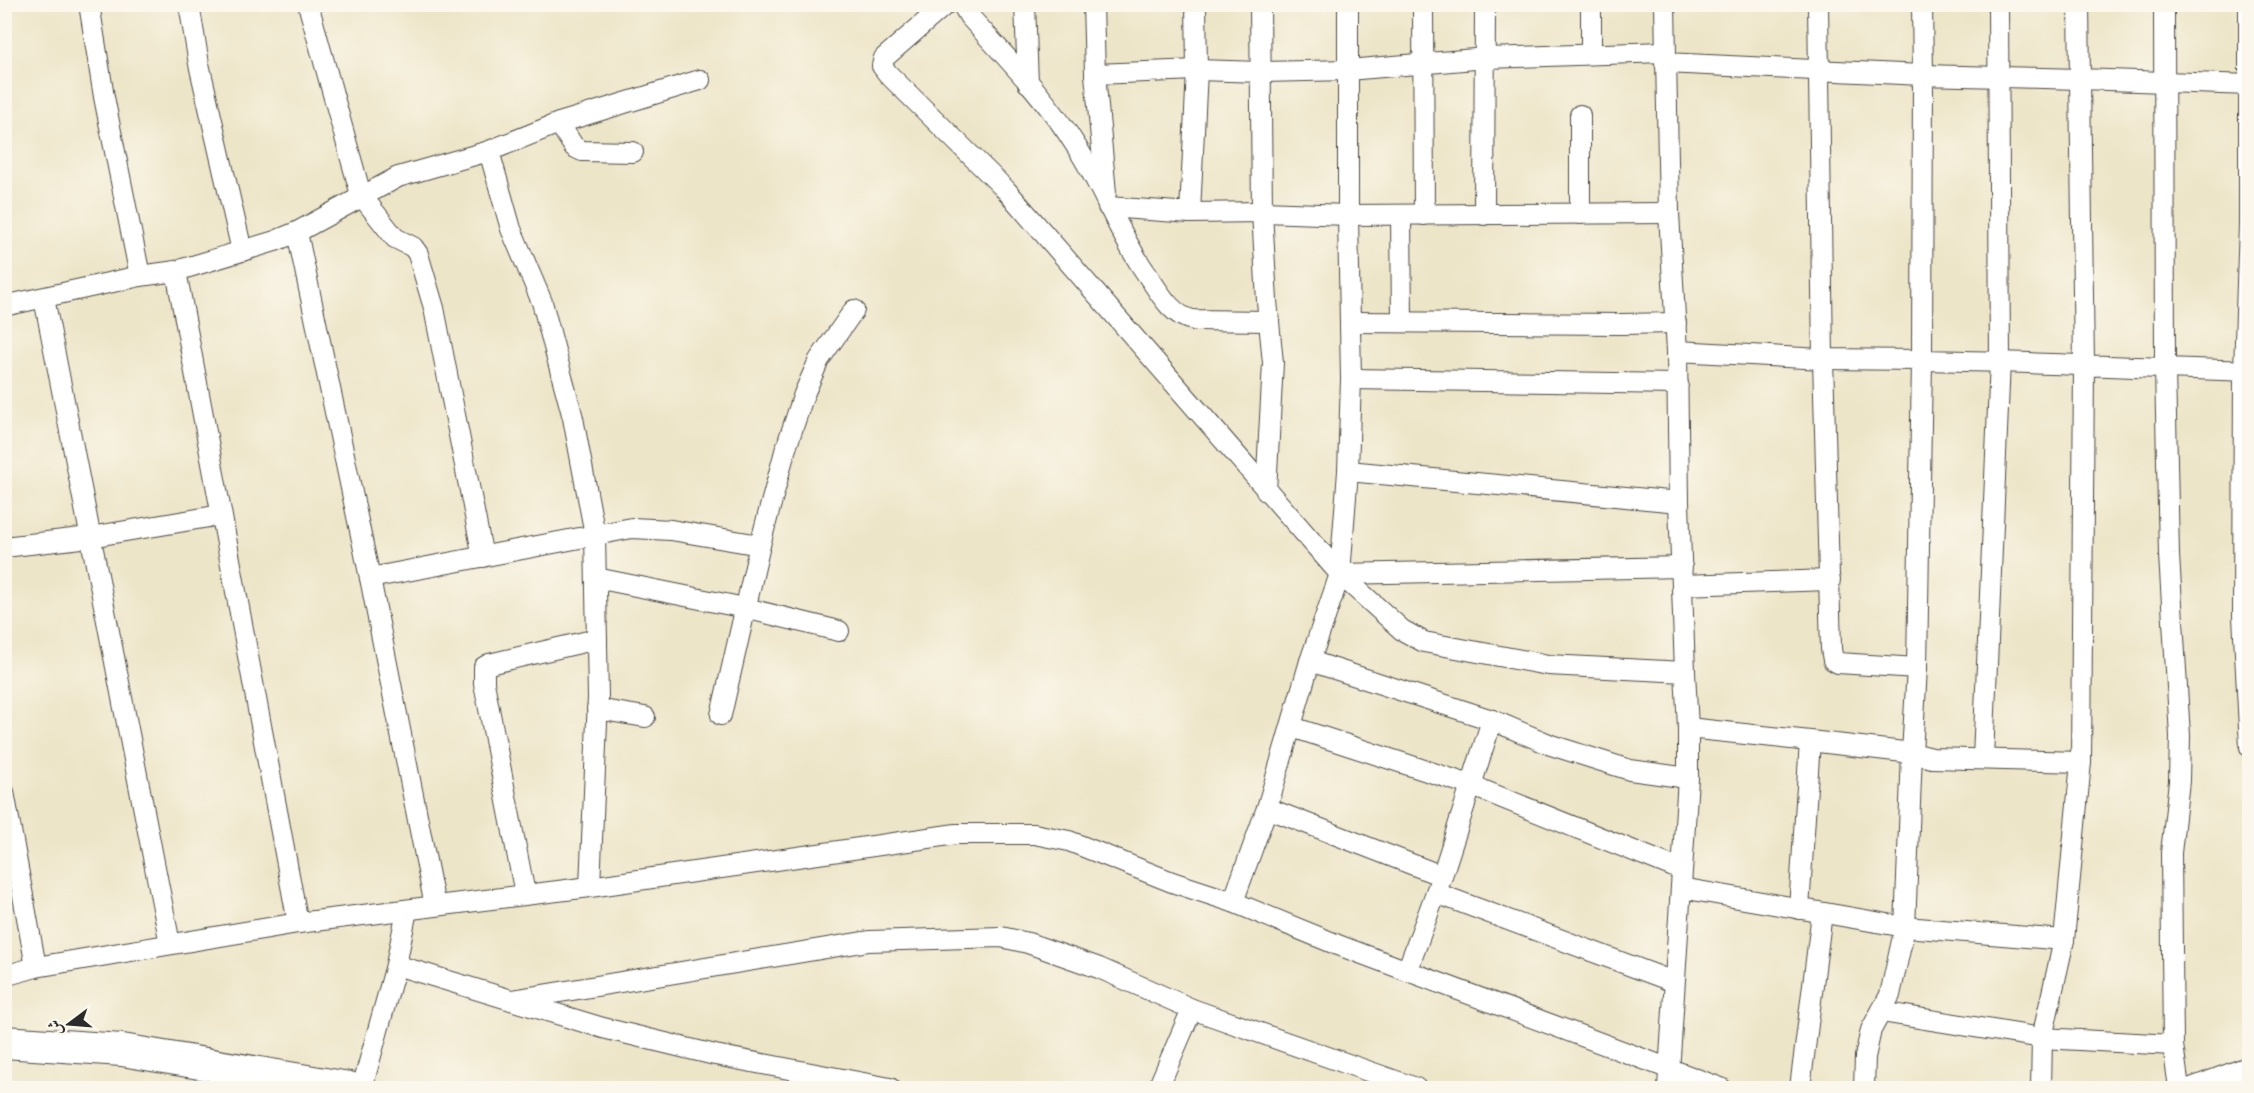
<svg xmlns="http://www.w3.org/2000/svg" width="2254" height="1093" font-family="'IM FELL English',Amiri,serif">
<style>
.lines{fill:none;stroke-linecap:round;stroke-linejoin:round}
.street-casing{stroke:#484743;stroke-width:22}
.primary-casing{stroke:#484743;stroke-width:34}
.street{stroke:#fff;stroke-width:20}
.primary{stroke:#fff;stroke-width:32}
</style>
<rect width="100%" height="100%" fill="#fbf7ec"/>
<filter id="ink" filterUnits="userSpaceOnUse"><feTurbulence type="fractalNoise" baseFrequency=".0167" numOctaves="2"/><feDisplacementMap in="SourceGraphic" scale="12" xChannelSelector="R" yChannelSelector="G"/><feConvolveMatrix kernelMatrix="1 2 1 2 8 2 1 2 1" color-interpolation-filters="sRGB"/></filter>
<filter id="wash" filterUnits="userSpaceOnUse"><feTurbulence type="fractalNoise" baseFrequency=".008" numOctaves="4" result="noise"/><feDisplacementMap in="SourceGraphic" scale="24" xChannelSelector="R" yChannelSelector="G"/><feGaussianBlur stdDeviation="1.35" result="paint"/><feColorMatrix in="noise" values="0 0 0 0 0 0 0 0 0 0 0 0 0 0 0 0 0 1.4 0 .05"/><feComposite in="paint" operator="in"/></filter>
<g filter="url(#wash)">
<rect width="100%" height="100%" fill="#ede5c8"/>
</g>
<g filter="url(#ink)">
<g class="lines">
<defs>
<g id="street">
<polyline points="89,4 104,97 140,276"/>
<polyline points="189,4 199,64 242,251"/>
<polyline points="308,4 361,195 395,238 413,247 418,254 434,308 483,557"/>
<polyline points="946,4 884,58 882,66 888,74 1006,190 1340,574 1402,630 1424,642 1548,665 1685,672 1688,728 1688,778 1668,1088"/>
<path d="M962 4 969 16C1006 57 1047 99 1076 146 1102 185 1117 231 1144 270 1157 288 1170 316 1193 320L1269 321"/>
<polyline points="1025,4 1028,83"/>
<polyline points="1093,4 1095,74 1106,193"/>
<polyline points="1260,4 1262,212 1267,301 1273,363 1266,491"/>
<polyline points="1423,4 1424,215"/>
<polyline points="1591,4 1591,53"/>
<polyline points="1665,4 1669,213 1677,351"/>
<polyline points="1818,4 1823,359 1831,649 1833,660 1838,663 1917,668"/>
<polyline points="2079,4 2080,79 2250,85"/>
<polyline points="2164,4 2165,368 2250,371"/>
<polyline points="2249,4 2249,224 2244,371 2243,616 2250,747"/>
<polyline points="1665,63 1923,75 1922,4"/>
<polyline points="1095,74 1197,70 1262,72 1348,70 1486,58 1664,52"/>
<polyline points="559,123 574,147 582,151 633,152"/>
<polyline points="489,151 559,123 700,80"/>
<polyline points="1108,207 1190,213 1262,212 1348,215 1669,213"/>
<polyline points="1190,213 1197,70 1196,4"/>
<polyline points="1580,214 1580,115"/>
<polyline points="1401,215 1402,322"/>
<polyline points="1484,215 1485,4"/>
<polyline points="297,232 370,578 435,906"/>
<polyline points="176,271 298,923"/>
<polyline points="44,298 170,944"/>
<polyline points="4,306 140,276 176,271 275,241 297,232 398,177 489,151 511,229 542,302 573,418 595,535 598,698 590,887"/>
<polyline points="1351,322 1621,324 1676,323"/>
<polyline points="1351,379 1678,384"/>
<polyline points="1348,471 1679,502 1685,672"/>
<polyline points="1679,502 1677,351 1823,359 1922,360 1917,668 1912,753 1810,741 1799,909"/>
<polyline points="4,547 90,537 221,515"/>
<polyline points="1340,574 1682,567"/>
<polyline points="370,578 632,528 671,530 760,545"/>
<polyline points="596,578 745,608 839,631"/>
<polyline points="1682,585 1830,580"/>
<polyline points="1310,661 1492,720 1551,745 1630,770 1688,778"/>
<polyline points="597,709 645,717"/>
<polyline points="721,715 760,545 785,451 804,394 819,360 854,310"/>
<polyline points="1292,727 1470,785 1681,870"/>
<polyline points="1688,728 1810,741"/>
<polyline points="1983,758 2000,361 1998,4"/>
<polyline points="4,792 36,967"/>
<polyline points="1267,808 1442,876"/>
<path d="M1681 888 1905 927 2064 940 2081 762 2084 366 2080 79 1923 75 1922 360C2003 361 2084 366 2165 368L2169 555 2180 736 2179 781 2171 853 2173 1045 2042 1038 1881 1012"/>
<polyline points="1436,893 1674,982"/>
<polyline points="525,894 484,683 484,667 489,664 597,639"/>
<polyline points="1233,902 1267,808 1310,661 1340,574 1348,471 1351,379 1348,215 1348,4"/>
<polyline points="407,910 396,965 603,1028 715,1055 890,1088"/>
<polyline points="1407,971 1442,876 1492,720"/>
<polyline points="4,976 36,967 298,923 590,887 956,834 1034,834 1069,841 1172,882 1233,902 1338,945 1721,1088"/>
<polyline points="512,1000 869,941 1001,937 1028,943 1099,968 1192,1009 1416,1088"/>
<polyline points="2173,1045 2179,1088"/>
<polyline points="362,1088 396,965"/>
<polyline points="1158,1088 1192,1009"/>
<polyline points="1800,1088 1822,913"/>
<polyline points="1864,1088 1865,1057 1871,1030 1890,995 1905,927 1912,753 1932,758 2081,762"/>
<polyline points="2041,1088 2042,1038 2064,940"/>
<polyline points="2191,1088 2250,1066"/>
</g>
<polyline id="primary" points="4,1042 122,1050 349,1088"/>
</defs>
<use href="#street" class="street-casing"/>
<use href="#primary" class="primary-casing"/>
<use href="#street" class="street"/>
<use href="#primary" class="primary"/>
</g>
</g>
<rect width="2254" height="1093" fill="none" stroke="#fbf7ec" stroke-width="24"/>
<g transform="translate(69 1024) rotate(254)" stroke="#fbf7ec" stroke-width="4.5" paint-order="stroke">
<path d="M0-4.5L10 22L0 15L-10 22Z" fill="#2b2b2b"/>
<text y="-9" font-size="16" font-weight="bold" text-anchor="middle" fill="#2b2b2b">ش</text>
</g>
</svg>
